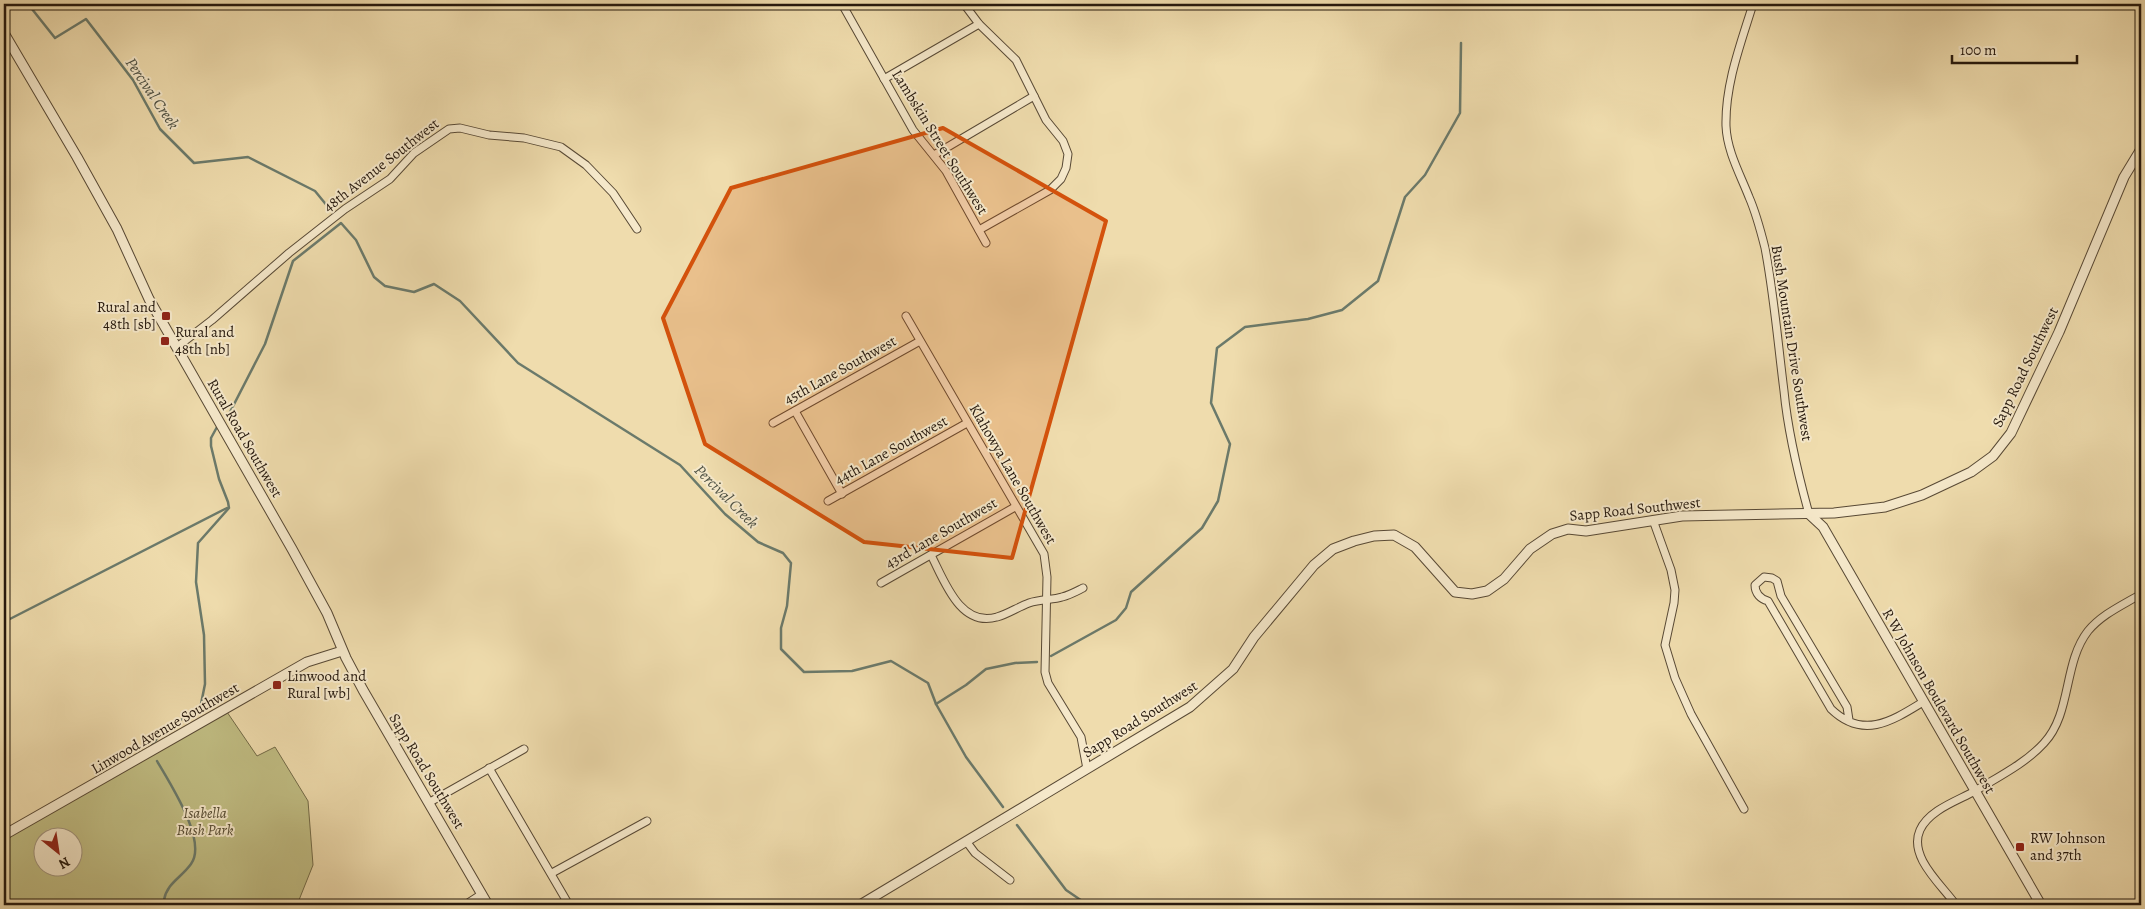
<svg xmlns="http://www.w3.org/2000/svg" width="2145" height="909" font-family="Alegreya,serif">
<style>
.green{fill:#c1be84;stroke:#736b48;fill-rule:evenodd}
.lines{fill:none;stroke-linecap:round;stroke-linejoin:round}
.stream{stroke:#6b7a6b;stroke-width:2.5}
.minor-casing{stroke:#584935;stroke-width:9}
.tertiary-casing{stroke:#584935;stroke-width:11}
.minor{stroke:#f5e8ca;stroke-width:7}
.tertiary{stroke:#f5e8ca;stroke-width:9}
.marked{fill:#d4520c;fill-opacity:0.2;stroke:#d4520c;stroke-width:4;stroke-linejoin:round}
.poi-dot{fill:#8f2418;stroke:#f5e8ca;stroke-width:2}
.labels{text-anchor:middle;stroke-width:4;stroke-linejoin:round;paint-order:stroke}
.street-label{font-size:15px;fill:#25180d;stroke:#f5e8ca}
.poi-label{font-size:15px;fill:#25180d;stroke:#f5e8ca;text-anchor:start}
.park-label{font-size:15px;font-style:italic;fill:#544a31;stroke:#f5e8ca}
.water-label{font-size:16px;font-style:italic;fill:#4e5144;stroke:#f5e8ca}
</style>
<rect width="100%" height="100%" fill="#efdcad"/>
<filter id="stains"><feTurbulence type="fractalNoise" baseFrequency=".004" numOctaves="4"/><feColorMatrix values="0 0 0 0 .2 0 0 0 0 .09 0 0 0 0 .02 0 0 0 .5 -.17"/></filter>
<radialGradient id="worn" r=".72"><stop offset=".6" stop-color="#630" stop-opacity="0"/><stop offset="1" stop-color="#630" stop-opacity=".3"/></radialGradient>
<path class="green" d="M227 712 257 756 275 747 308 801 313 865 297 905H4V840ZM42 836H72V866H42Z"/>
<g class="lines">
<g class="stream">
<polyline points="28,4 55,38 86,19 133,80 160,129 194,163 248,157 315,191 333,213"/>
<polyline points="229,414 265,344 293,261 341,223 356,240 374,277 385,286 414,292 434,284 460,301 518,363 680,465 725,514 758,542 783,553 791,563 787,606 781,628 781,649 804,672 852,671 891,661 928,683 936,704 966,757 1003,807"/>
<polyline points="4,622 227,508"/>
<polyline points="1051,656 1116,620 1126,608 1131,592 1202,528 1218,501 1230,444 1211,403 1217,348 1245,327 1308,319 1342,310 1378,281 1405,197 1425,175 1460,113 1461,43"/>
<polyline points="936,704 966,685 986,669 1015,663 1037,662"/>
<polyline points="151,747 163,730 200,709 205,684 204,635 196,582 198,543 229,508 228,502 219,479 211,446 211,438 217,427"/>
<path d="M157 761C169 782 208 841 191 864 181 878 167 883 164 900L169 905"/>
<polyline points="1017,825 1066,890 1088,905"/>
</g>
<defs>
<g id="minor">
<polyline points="842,4 913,130 946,171 986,243"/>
<polyline points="964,4 979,24 1016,60 1046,120 1063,141 1068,154 1066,168 1061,179 1050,190 979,230"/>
<path d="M1753 4C1741 43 1725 84 1726 126 1727 151 1740 174 1749 197 1756 213 1761 232 1765 248 1774 295 1778 344 1784 391 1788 433 1798 474 1809 514"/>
<polyline points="884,79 979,24"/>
<polyline points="934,155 1034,96"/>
<polyline points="906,316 1044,554 1047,577 1045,672 1048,683 1081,737 1087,769"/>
<polyline points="177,347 212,320 289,253 345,209 390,179 414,153 449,129 460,128 489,135 524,138 561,147 586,165 613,193 637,229"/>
<polyline points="795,411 842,494"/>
<polyline points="773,423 920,341"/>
<polyline points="828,501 967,423"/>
<polyline points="1653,520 1671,570 1675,590 1674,603 1665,645 1675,678 1691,714 1744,809"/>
<path d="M931 555C944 580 960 628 997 617 1008 614 1018 607 1029 603 1040 599 1053 600 1062 597 1070 595 1077 591 1083 588"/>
<polyline points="881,583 1015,507"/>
<path d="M1849 720 1847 707 1781 596 1777 581 1772 578 1764 577 1755 585C1755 594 1761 599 1768 601L1831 709C1863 740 1892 721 1923 702"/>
<polyline points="489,768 569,905"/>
<polyline points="430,802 524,749"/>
<polyline points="966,841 975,853 1010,880"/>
<polyline points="552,873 647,821"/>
<polyline points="465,905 482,894"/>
<path d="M1956 905C1942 885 1908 857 1920 830 1929 810 1957 801 1975 791 1998 777 2026 763 2044 743 2072 713 2063 663 2088 631 2102 614 2123 605 2141 594"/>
</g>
<g id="tertiary">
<polyline points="4,33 77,157 117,229 149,299 292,549 327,613 346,658 363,690 488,905"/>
<polyline points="1809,514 1823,527 2041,905"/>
<polyline points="4,835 307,662 342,651"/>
<polyline points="860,905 1190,707 1233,669 1254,637 1314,565 1333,549 1354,541 1374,536 1394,535 1415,547 1455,592 1472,594 1487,591 1504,579 1530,549 1552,534 1568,529 1586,531 1682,516 1834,513 1885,507 1922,495 1971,472 1993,456 2011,433 2059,332 2124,177 2141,149"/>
</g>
</defs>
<use href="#minor" class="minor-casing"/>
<use href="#tertiary" class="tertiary-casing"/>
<use href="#minor" class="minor"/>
<use href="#tertiary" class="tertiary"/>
</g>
<path class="marked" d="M943 128 1106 221 1012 558 864 542 705 444 663 318 731 188Z"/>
<g class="poi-dot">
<rect x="161" y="311" width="10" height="10" rx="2.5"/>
<rect x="160" y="336" width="10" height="10" rx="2.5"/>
<rect x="272" y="680" width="10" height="10" rx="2.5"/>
<rect x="2015" y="842" width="10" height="10" rx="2.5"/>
</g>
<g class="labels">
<g class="street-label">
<text transform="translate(940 142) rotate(58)" y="5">Lambskin Street Southwest</text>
<text transform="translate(381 165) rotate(-38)" y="5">48th Avenue Southwest</text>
<text transform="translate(1792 343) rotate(81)" y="5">Bush Mountain Drive Southwest</text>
<text transform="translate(2025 367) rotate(-64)" y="5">Sapp Road Southwest</text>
<text transform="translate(840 370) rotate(-29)" y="5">45th Lane Southwest</text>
<text transform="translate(245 438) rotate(60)" y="5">Rural Road Southwest</text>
<text transform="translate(891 450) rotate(-29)" y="5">44th Lane Southwest</text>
<text transform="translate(1013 474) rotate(60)" y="5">Klahowya Lane Southwest</text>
<text transform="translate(1635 509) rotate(-6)" y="5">Sapp Road Southwest</text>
<text transform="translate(941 533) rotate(-30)" y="5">43rd Lane Southwest</text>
<text transform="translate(1939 701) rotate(60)" y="5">R W Johnson Boulevard Southwest</text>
<text transform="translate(1140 719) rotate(-32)" y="5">Sapp Road Southwest</text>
<text transform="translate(165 728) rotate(-30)" y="5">Linwood Avenue Southwest</text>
<text transform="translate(427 771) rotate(59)" y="5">Sapp Road Southwest</text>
</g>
<g class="poi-label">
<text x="156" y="312" text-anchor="end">Rural and<tspan x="156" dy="17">48th [sb]</tspan></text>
<text x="175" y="337">Rural and<tspan x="175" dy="17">48th [nb]</tspan></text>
<text x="287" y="681">Linwood and<tspan x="287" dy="17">Rural [wb]</tspan></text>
<text x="2030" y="843">RW Johnson<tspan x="2030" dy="17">and 37th</tspan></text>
</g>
<g class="park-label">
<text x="205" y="818">Isabella<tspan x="205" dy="17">Bush Park</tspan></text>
</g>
<g class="water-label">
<text transform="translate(153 93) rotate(56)" y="6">Percival Creek</text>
<text transform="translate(727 496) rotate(45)" y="6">Percival Creek</text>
</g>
</g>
<rect width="2145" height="909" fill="none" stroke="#efdcad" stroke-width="20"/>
<rect x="5" y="5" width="2135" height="899" fill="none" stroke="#25180d" stroke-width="2.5"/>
<rect x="10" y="10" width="2125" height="889" fill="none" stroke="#25180d"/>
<g transform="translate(58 852) rotate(150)"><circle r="24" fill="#f5e8ca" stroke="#a2957e"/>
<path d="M0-4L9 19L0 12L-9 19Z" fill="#8f2418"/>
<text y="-8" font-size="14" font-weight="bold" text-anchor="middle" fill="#25180d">N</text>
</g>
<path d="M1952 55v8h125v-8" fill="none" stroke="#25180d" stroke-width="2.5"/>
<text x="1960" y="55" font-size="15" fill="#25180d" stroke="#f5e8ca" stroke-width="4" paint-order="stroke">100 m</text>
<rect width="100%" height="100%" filter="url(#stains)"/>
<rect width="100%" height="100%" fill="url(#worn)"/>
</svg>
